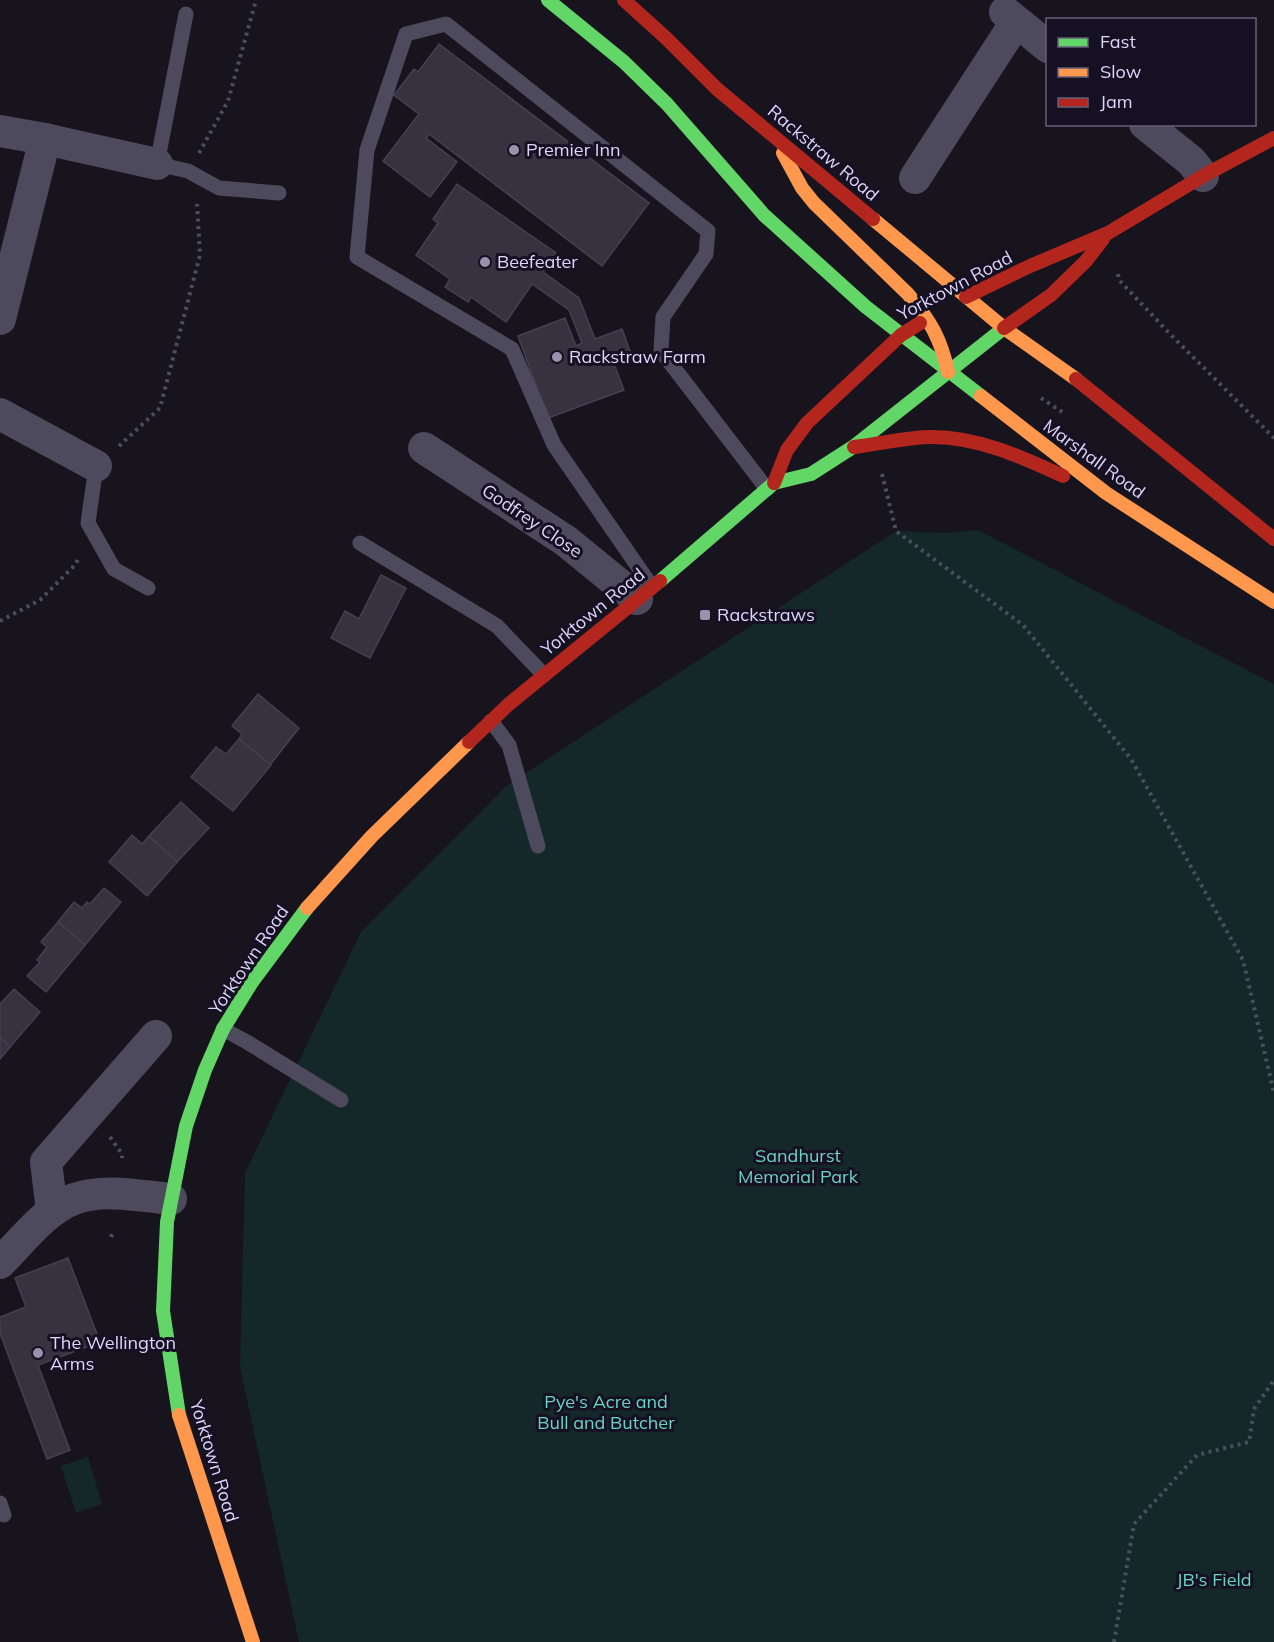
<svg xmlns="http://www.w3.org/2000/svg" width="1274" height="1642" font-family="Mulish,sans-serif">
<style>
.green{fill:#142729}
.building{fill:#363240;stroke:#454051;stroke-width:1.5}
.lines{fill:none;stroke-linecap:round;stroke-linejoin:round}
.path{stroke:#48505e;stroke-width:4;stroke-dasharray:3 4.5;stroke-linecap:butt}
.lane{stroke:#4d4a5d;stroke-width:15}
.street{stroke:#4d4a5d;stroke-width:32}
.fast{stroke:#63d668;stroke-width:14}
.slow{stroke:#ff974d;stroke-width:14}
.jam{stroke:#b3261e;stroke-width:14}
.poi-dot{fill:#9892ae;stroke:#151022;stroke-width:2}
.labels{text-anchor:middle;stroke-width:6;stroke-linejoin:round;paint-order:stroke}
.poi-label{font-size:18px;fill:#ded6fb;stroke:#151022;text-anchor:start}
.street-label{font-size:18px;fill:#ded6fb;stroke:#151022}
.park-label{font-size:18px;fill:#69d3c4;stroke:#151022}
</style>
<rect width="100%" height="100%" fill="#17141e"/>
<g class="green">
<polygon points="978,530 1274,684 1274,1642 299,1642 240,1367 245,1173 361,932 506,786 896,531 947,533"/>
<polygon points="88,1457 102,1504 76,1513 61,1466"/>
</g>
<g class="building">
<polygon points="439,44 649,203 602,266 429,134 426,138 457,162 430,197 383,161 419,114 394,95 414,69 418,72"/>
<polygon points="457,184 556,253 543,272 579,298 595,339 622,329 631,354 613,361 624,390 548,418 518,336 565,318 576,346 582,343 569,310 532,284 506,322 471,297 468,302 445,287 450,279 416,255 438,223 433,219"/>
<polygon points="381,575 406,588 370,658 331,638 345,611 359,619"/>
<polygon points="258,694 299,728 270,765 239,739 242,734 232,726"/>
<polygon points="239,739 271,765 233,811 191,777 216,747 226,754"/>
<polygon points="181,802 209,828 177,862 149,836"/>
<polygon points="132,835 142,844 149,836 177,862 147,896 109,862"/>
<polygon points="104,888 121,902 85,945 58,922 74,902 82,908 87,902 90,904"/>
<polygon points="58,922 85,945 46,992 27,976 40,962 37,960 47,947 41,942"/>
<polygon points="14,989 40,1012 10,1047 0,1038 0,1004"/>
<polygon points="0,1038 10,1047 0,1059"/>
<polygon points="68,1258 100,1342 38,1365 70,1450 47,1459 0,1333 0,1317 26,1307 15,1278"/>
</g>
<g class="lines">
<g class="path">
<polyline points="199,153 228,101 256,0"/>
<polyline points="1118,274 1119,280 1172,336 1274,438"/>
<polyline points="1041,398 1062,412"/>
<polyline points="119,446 160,408 200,255 197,204"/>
<polyline points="882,474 896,531 1023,625 1131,759 1243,960 1274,1093"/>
<polyline points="0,621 40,600 76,564 79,556"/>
<polyline points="110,1137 122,1154 122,1158"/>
<polyline points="111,1237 112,1234"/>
<polyline points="1114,1642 1134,1524 1197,1455 1249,1442 1254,1409 1274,1380"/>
</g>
<g class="lane">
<polyline points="186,14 157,164 188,171 219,188 279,193"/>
<polyline points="96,466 88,523 114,569 148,588"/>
<polyline points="360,543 497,626 544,675"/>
<polyline points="652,587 554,445 512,349 357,257 367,150 406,34 446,24 708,231 706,254 663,317 661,351 767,489"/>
<polyline points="491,721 509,745 538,846"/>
<polyline points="223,1029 247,1042 341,1100"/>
<polyline points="0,1503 4,1515"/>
</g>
<g class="street">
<polyline points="1005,12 1048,47"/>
<polyline points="1145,124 1191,161 1203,176"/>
<polyline points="0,131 45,139 157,164"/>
<polyline points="915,178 1016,22"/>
<polyline points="0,319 45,139"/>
<polyline points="0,414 96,466"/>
<polyline points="424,448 566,541 637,599"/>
<polyline points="52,1211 46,1162 156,1036"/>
<path d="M0 1263C20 1243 47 1208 74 1199 104 1188 141 1196 171 1199"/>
</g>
<g class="fast">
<polyline points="548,0 624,62 667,104 764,215 866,307 981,396"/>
<polyline points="660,581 774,483 811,474 853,447 1004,328"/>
<polyline points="179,1415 163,1311 167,1222 186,1126 205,1070 223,1029 252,982 307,908"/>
</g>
<g class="slow">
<path d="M783 153 802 188 814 203 908 294C930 320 941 339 948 372"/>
<polyline points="873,219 1004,328 1076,379"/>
<polyline points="981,396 1106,493 1274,602"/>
<polyline points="307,908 372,836 469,742"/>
<polyline points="179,1415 253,1642"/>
</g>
<g class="jam">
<polyline points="624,0 666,38 717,89 873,219"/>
<polyline points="966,297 1030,266 1108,233 1203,176 1274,138"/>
<polyline points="1004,328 1051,295 1086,261 1103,239"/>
<polyline points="1076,379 1274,539"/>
<path d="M854 447C880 444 906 437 932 437 978 437 1022 457 1063 476"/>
<polyline points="774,483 787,450 807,423 901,335 920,323"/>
<polyline points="469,742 509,704 660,581"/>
</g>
</g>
<g class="poi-dot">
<circle cx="514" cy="150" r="6"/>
<circle cx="485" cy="262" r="6"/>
<circle cx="557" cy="357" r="6"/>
<rect x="699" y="609" width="12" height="12" rx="3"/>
<circle cx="38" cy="1353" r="6"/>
</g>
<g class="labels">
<g class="poi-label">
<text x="526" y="156">Premier Inn</text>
<text x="497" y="268">Beefeater</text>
<text x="569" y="363">Rackstraw Farm</text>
<text x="717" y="621">Rackstraws</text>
<text x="50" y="1349">The Wellington<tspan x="50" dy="21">Arms</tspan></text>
</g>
<g class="street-label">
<text transform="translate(823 153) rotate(40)" y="6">Rackstraw Road</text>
<text transform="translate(955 286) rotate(-28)" y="6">Yorktown Road</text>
<text transform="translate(1094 459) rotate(36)" y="6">Marshall Road</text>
<text transform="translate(532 521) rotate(34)" y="6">Godfrey Close</text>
<text transform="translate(593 612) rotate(-39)" y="6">Yorktown Road</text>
<text transform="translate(249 960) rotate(-56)" y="6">Yorktown Road</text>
<text transform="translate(214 1461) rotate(73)" y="6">Yorktown Road</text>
</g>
<g class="park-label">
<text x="798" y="1162">Sandhurst<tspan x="798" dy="21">Memorial Park</tspan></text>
<text x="606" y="1408">Pye's Acre and<tspan x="606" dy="21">Bull and Butcher</tspan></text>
<text x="1214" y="1586">JB's Field</text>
</g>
</g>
<rect x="1046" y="18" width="210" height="108" fill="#151022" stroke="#655f79" stroke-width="1.5"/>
<rect x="1058" y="38" width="30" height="9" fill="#63d668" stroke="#655f79" stroke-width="1.5"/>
<text x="1100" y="48" font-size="18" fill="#ded6fb">Fast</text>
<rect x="1058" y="68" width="30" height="9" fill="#ff974d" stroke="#655f79" stroke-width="1.5"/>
<text x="1100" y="78" font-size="18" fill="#ded6fb">Slow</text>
<rect x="1058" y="98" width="30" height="9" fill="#b3261e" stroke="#655f79" stroke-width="1.5"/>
<text x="1100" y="108" font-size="18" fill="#ded6fb">Jam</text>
</svg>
